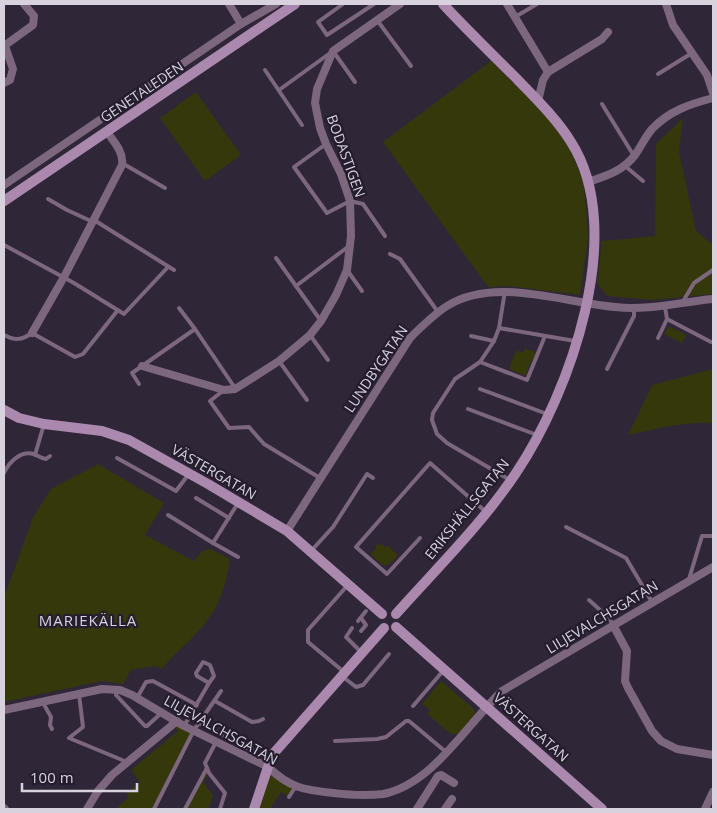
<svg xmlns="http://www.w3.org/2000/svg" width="717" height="813" font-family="'Open Sans',sans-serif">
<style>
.green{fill:#34380b}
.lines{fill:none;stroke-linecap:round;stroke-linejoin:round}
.lane{stroke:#7c677e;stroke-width:4}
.street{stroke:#7c677e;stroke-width:8}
.secondary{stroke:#ab88ad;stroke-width:10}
.labels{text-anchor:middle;stroke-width:4.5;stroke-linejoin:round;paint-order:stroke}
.street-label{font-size:14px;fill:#d7d2de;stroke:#251d2e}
.neighbourhood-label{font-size:15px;letter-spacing:1px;fill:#d7d2de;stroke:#251d2e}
</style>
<rect width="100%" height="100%" fill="#2f2638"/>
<g class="green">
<polygon points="491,61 545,114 568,144 584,183 588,238 580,295 508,286 488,287 383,142"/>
<polygon points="196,92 241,155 205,181 160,118"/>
<polygon points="683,118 679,152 696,231 713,245 713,294 652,300 607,296 597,283 602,241 655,236 656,144"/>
<polygon points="669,326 686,335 682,343 664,334"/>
<polygon points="525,348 537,353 534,360 532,359 525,376 509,369 516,350 523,353"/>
<path d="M713 369V423C685 421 656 429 628 435L652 385Z"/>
<path d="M98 464 164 503 145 535 194 561 202 551 211 549 230 559C224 597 216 614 189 641 180 650 169 659 162 669L155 666 131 670 123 684 102 681 4 702V598L33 517 51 489Z"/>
<polygon points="383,544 384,547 388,546 398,555 391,563 384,566 370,554 376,549 376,545"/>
<polygon points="441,681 474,709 475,717 460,734 451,734 427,714 430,710 422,704"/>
<polygon points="173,725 194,730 154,809 116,809 129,797 126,793 140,782 131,770 178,731"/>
<polygon points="268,767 296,786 289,797 281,792 270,809 254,809"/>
<polygon points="207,768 209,773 203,782 213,796 208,809 187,809"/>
</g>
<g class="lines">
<g class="lane">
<polyline points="343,4 318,22 327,35 374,4"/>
<polyline points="515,17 537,4"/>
<polyline points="377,20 411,66"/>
<polyline points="265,70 302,125"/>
<polyline points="658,74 692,53"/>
<polyline points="279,90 333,51 355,82"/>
<polyline points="602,104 634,156"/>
<polyline points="326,144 294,167 327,213 350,201 363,204 385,236"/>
<polyline points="122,163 165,188"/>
<polyline points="625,166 643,181"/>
<polyline points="48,199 67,210 93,222"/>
<polyline points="94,220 174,270"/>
<polyline points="4,245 74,283 124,314 168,267"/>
<polyline points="390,254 400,259 438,312"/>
<polyline points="276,258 321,321"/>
<polyline points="347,270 362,291"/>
<polyline points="296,286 349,246"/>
<polyline points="504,297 499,328 494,341 480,362 455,379 433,413 432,420 437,434 447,443 510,480"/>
<polyline points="682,303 694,283 713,270"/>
<polyline points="665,307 667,319 711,342"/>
<polyline points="179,308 195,329"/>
<polyline points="499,328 575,341"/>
<path d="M4 335C15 341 22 340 32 333L75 357 83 354 118 310"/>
<polyline points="310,335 328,360"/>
<polyline points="471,336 494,341"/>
<polyline points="658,338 667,319"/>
<polyline points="279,361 307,400"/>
<polyline points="480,362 527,380 545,336"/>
<polyline points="607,369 634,316 634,308"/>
<polyline points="139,384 132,373 195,329 235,388"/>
<polyline points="480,389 547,414"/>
<polyline points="224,390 210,401 229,428 249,427 264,444 320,478"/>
<polyline points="468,409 537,435"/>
<polyline points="35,455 44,424"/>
<polyline points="117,458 176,491 188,475"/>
<path d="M4 473C9 462 21 450 34 454 38 456 41 458 46 459L50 456"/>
<polyline points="196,498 229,518"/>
<polyline points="238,503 213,543 238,557"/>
<polyline points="168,515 213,543"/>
<polyline points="566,527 626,558 652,602"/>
<polyline points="420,538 387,574 356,547 430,463 486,512"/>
<polyline points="311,551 333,527 367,474 373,478"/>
<polyline points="689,579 702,536 713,536"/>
<polyline points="589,600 609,618 613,625"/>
<polyline points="358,621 366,611"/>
<polyline points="352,628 346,637 361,652"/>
<polyline points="361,631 366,625 361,618"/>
<polyline points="344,672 308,642 308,630 347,586"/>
<polyline points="343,677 356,687 363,685 389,654"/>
<polyline points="117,691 116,695 145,726 147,726 158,716 160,712"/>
<polyline points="79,694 83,727 69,738 127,762"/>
<polyline points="137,698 146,682 153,681 197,705"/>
<polyline points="42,701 51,717 50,725 52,729"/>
<polyline points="215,701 252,722 259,721 263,719"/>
<polyline points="413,706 443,671"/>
<polyline points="199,723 254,751"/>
<polyline points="184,726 209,683 197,676 196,673 203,662 210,665 214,676 209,683"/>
<polyline points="335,741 377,739 386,737 406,721 409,721 446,752"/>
<polyline points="216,742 205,763 209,773 225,793 220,809"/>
<polyline points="289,797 296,786"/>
<polyline points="154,809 194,730 221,691"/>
<polyline points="185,809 207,768"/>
</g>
<g class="street">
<polyline points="229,4 241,24"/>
<polyline points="507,4 548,72"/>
<polyline points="666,4 673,25 707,75 713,93"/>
<polyline points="4,46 33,25 34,16 24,4"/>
<polyline points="4,83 10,80 13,69 5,46"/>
<polyline points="538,101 543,80 548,72 602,39 608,32"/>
<path d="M588 182C606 176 623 171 635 155 641 147 645 137 652 129 669 111 690 104 713 98"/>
<polyline points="4,185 241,24 276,4"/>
<path d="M32 333 64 277 122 165C124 152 114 142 107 132"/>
<polyline points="142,366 224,390 235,389 279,361 310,335 321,321 336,295 347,270 351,236 350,201 341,174 326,144 320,128 315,103 317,89 333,51 400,4"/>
<path d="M287 531 410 338C422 326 433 315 447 306 495 276 564 303 615 307 648 311 680 302 713 299"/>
<polyline points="613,625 627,651 625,681 628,688 652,731 661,741 677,749 713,755"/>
<path d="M4 710 102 689 120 690 132 695 184 726 268 767C290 788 304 790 333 793 349 795 367 796 383 794 433 784 467 724 502 691L713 567"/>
<polyline points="4,808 5,809"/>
<polyline points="87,809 98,791 112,775 177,721"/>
<polyline points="417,809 438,776 441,775 454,783"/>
<polyline points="445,809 452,799"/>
<polyline points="705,809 713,792"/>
</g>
<g class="secondary">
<polyline points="4,201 295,4"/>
<polyline points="4,410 19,418 44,424 102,431 129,440 208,484 287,531 382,614"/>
<path d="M396 614C437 568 482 524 516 473 570 393 628 231 571 142 557 119 536 99 517 79 492 54 467 30 443 4"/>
<polyline points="396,627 602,809"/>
<polyline points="254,809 268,767 274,753 384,628"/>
</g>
</g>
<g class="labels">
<g class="street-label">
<text transform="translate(142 92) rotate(-34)" y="5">GENETALEDEN</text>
<text transform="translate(346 156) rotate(70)" y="5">BODASTIGEN</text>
<text transform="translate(376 369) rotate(-56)" y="5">LUNDBYGATAN</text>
<text transform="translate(214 472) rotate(30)" y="5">VÄSTERGATAN</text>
<text transform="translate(467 509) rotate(-51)" y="5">ERIKSHÄLLSGATAN</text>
<text transform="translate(602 617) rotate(-31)" y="5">LILJEVALCHSGATAN</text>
<text transform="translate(531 727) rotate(42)" y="5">VÄSTERGATAN</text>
<text transform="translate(221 730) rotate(29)" y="5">LILJEVALCHSGATAN</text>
</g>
<g class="neighbourhood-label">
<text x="88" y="626">MARIEKÄLLA</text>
</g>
</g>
<rect width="717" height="813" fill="none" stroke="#d7d2de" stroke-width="10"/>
<path d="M22 783v8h115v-8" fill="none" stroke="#d7d2de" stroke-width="2.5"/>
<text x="30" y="783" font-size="15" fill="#d7d2de" stroke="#251d2e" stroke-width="4" paint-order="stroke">100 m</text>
</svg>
